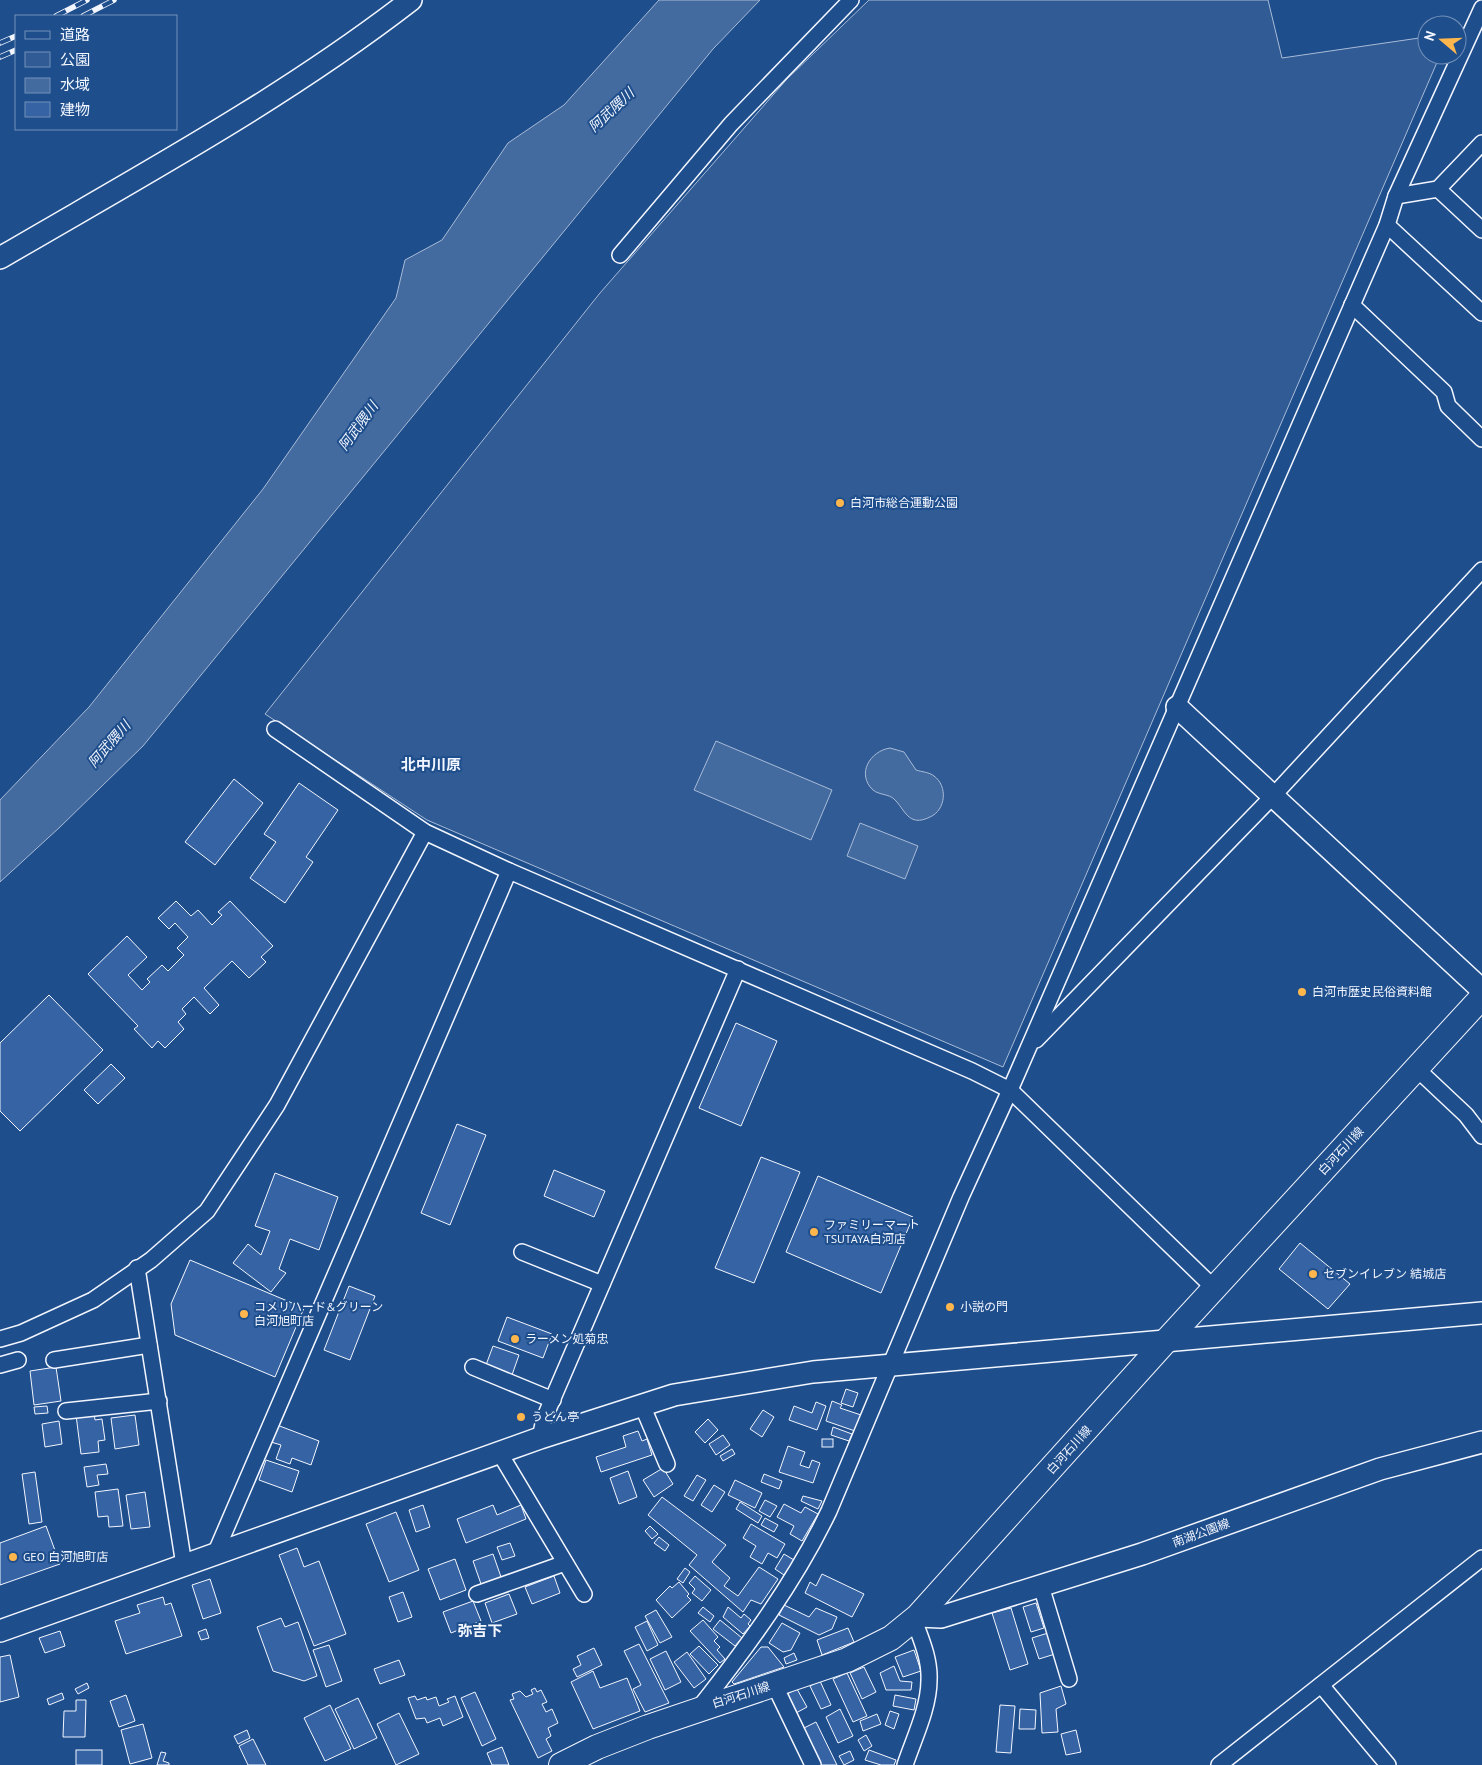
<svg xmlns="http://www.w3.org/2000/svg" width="1482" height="1765" font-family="'PT Sans','Noto Sans JP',sans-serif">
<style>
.green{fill:#305b95;stroke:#a8bbd7}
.water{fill:#446ba0;stroke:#a8bbd7}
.building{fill:#3563a3;stroke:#f2f6ff}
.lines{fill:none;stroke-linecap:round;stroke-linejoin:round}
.street-casing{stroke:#f2f6ff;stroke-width:18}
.secondary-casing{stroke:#f2f6ff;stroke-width:24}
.primary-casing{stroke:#f2f6ff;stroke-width:26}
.street{stroke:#1f4e8c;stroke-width:15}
.secondary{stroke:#1f4e8c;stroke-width:21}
.primary{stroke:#1f4e8c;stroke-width:24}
.rail-casing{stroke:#f2f6ff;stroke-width:5.5}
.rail{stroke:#1f4e8c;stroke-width:4;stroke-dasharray:11;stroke-linecap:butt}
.poi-dot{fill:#ffb74d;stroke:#1f4e8c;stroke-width:2}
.labels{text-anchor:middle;stroke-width:4;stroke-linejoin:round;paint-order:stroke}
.poi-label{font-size:12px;fill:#f2f6ff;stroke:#1f4e8c;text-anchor:start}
.street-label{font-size:12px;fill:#f2f6ff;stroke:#1f4e8c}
.water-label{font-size:14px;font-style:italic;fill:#f2f6ff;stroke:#1f4e8c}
.quarter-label{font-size:15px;font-weight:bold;fill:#f2f6ff;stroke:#1f4e8c}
</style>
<rect width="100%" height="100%" fill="#1f4e8c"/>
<polygon class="green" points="869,0 1268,0 1282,58 1426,37 1427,55 1435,55 1438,60 1003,1067 427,820 265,714 600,293 787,79"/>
<g class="water">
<polygon points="659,0 760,0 713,49 143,746 60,827 0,882 0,800 89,707 263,489 396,298 405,260 442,240 508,143 564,105"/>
<polygon points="716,741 832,790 811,840 694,790"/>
<path d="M890 748 904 752 916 770C922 772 929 772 934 776 948 786 946 810 930 817 908 828 905 809 894 799 889 794 879 795 873 790 856 774 870 751 890 748Z"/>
<polygon points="860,823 918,846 905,879 847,856"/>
</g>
<g class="building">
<polygon points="234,779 263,803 215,865 185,842"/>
<polygon points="299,783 338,810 306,857 313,862 285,903 250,878 276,842 264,834"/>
<polygon points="176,901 191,916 198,910 212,925 222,915 218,912 230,901 273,946 261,957 266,962 249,978 232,961 204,988 219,1005 210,1014 194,997 182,1009 186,1014 178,1022 184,1029 165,1048 158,1041 152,1048 134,1029 138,1026 88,974 127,936 147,957 128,975 142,990 150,982 147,979 162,965 168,971 184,955 177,948 188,937 175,923 169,929 158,918"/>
<polygon points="49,995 103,1050 20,1131 0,1111 0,1043"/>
<polygon points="736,1023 777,1041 741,1126 699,1108"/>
<polygon points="111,1064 125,1078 98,1104 84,1090"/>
<polygon points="457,1124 486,1135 450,1225 421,1213"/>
<polygon points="761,1157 800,1172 754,1283 715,1268"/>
<polygon points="554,1170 605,1191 594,1217 544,1196"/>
<polygon points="275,1173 338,1197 319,1250 290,1239 279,1269 286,1273 271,1292 233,1263 248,1244 261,1255 270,1231 255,1226"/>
<polygon points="818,1176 913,1217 881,1293 786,1252"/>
<polygon points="1300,1243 1350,1284 1328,1309 1279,1269"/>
<polygon points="190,1260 304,1308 275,1377 175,1335 171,1304"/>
<polygon points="349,1286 375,1296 350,1360 324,1350"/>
<polygon points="507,1317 552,1334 543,1358 498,1341"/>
<polygon points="493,1346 519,1355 512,1375 486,1365"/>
<polygon points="56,1367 61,1401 34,1405 30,1371"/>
<polygon points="846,1389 858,1393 853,1407 841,1403"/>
<polygon points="832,1401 842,1405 840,1408 861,1415 855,1431 826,1421"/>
<polygon points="816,1402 826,1406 817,1430 789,1420 794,1406 812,1413"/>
<polygon points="47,1406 48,1413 35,1414 34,1407"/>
<polygon points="763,1410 774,1417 762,1437 750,1429"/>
<polygon points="94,1413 95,1420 102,1419 105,1440 98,1441 99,1452 81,1454 76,1415"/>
<polygon points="135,1415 139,1445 115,1449 111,1418"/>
<polygon points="708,1419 718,1430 705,1443 695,1432"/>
<polygon points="59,1421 62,1444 45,1447 42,1424"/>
<polygon points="277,1425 319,1441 311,1465 292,1458 290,1464 276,1459 281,1445 271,1442"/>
<polygon points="833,1427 852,1434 849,1441 831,1435"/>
<polygon points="638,1431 642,1441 647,1439 652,1455 601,1472 596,1457 626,1447 623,1436"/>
<polygon points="723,1435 730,1445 716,1455 709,1444"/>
<rect x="822" y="1439" width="11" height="8"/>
<polygon points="788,1446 805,1452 800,1465 809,1468 812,1460 820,1463 813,1483 779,1472"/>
<polygon points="732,1449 735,1454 723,1461 720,1456"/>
<polygon points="266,1460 299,1471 292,1492 259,1480"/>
<polygon points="106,1464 108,1474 97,1475 99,1485 87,1487 84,1467"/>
<polygon points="663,1468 673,1484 654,1497 643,1480"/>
<polygon points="628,1471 637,1497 619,1504 610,1478"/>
<polygon points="35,1472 42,1522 29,1524 22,1474"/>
<polygon points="764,1474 782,1481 779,1489 761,1482"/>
<polygon points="697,1475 706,1480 693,1501 684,1496"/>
<polygon points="735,1480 762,1493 755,1508 728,1495"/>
<polygon points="714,1485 725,1492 712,1512 701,1505"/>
<polygon points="118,1489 123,1526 109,1527 108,1516 98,1517 95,1492"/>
<polygon points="145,1492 150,1527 131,1529 126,1495"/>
<polygon points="803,1496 822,1501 818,1509 801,1501"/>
<polygon points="662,1497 726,1545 712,1562 730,1578 724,1586 738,1596 759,1567 778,1579 761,1604 751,1600 743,1612 689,1565 697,1555 648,1515"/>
<polygon points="765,1500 777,1506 770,1517 759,1511"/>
<polygon points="740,1502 762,1516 758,1523 736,1509"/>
<polygon points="784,1504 801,1513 805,1507 818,1514 802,1541 790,1534 794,1526 777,1517"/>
<polygon points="423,1505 430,1527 416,1532 409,1510"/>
<polygon points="493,1505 497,1515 521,1505 526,1519 466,1543 457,1519"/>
<polygon points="396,1512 419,1570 389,1582 366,1524"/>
<polygon points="765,1518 778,1525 774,1532 761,1525"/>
<polygon points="751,1524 785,1544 777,1558 768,1553 762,1564 750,1557 756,1546 743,1538"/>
<polygon points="46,1526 60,1564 0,1585 0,1543"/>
<polygon points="650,1526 658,1534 652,1539 645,1531"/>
<polygon points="659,1537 669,1545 665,1551 654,1543"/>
<polygon points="510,1543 515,1556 502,1560 497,1547"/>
<polygon points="297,1548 304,1567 319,1561 346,1634 314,1646 279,1555"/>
<polygon points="493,1554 501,1577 481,1584 473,1561"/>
<polygon points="784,1554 794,1560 784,1575 775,1569"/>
<polygon points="455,1559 466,1590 440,1600 428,1569"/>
<polygon points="685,1568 690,1572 683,1583 677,1579"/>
<polygon points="822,1574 864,1594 852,1617 805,1593 810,1582 816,1586"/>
<polygon points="554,1576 560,1593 532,1604 525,1587"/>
<polygon points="695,1576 711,1590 702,1601 692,1593 695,1589 689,1583"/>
<polygon points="210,1579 221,1613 203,1619 192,1585"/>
<polygon points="679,1582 689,1594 687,1596 691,1600 672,1618 656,1600 670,1586 672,1588"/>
<polygon points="403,1592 412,1617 398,1622 389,1597"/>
<polygon points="509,1594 517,1614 492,1623 485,1603"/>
<polygon points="163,1597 165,1605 171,1603 182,1636 126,1654 115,1621 140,1613 137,1605"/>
<polygon points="473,1601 481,1621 451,1633 443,1612"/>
<polygon points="1036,1603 1044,1628 1031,1632 1023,1607"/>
<polygon points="784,1605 809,1617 816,1608 837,1617 832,1629 819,1635 779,1615"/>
<polygon points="703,1607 714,1616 710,1622 698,1613"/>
<polygon points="728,1607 741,1618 744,1614 751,1620 748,1624 750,1626 743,1634 723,1617"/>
<polygon points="1011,1608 1028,1664 1010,1670 992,1613"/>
<polygon points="656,1610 672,1637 660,1643 645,1616"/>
<polygon points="281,1618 285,1627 298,1622 317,1676 304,1681 273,1671 257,1627"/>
<polygon points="703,1620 718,1637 714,1641 720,1647 717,1650 725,1659 720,1663 690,1631"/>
<polygon points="720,1620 742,1638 735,1646 713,1629"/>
<polygon points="647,1621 658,1645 647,1651 635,1627"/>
<polygon points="782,1623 800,1633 791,1650 783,1652 769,1643"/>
<polygon points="848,1628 854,1642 822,1655 817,1640"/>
<polygon points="206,1629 209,1638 201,1640 198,1632"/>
<polygon points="60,1631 65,1646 45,1653 39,1638"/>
<polygon points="1048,1633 1055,1654 1039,1659 1032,1638"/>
<polygon points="639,1644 669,1703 645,1712 633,1689 641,1685 624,1651"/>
<polygon points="329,1645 342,1681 326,1687 313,1650"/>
<polygon points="699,1646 718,1665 709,1674 690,1654"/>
<polygon points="761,1647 768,1647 784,1667 734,1684 732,1682"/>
<polygon points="594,1648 602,1665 577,1677 573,1669 581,1665 577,1656"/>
<polygon points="914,1650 921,1671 903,1677 895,1657"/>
<polygon points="666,1651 681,1682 665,1690 650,1659"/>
<polygon points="687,1652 706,1679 694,1688 674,1662"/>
<polygon points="794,1653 797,1660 786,1664 784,1658"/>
<polygon points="10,1655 19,1697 0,1702 0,1657"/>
<polygon points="399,1660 405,1675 380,1684 374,1669"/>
<polygon points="894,1666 900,1681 912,1682 911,1690 886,1690 880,1673"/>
<polygon points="864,1667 876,1692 862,1699 850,1673"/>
<polygon points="593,1671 600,1688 627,1678 640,1711 593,1729 571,1682"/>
<polygon points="847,1673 867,1716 853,1722 833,1679"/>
<polygon points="820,1681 831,1705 821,1709 810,1686"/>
<polygon points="87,1683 89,1688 78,1694 75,1689"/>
<polygon points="1061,1686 1066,1704 1056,1709 1058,1732 1042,1733 1040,1693"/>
<polygon points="535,1688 537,1692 541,1690 547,1702 542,1704 546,1712 552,1709 558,1723 548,1728 551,1736 546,1739 552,1751 538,1758 510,1700 514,1699 512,1694 520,1691 526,1697 533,1694 531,1690"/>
<polygon points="797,1689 807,1707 796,1713 787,1694"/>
<polygon points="475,1692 496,1739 482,1746 461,1698"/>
<polygon points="62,1693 64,1699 49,1705 47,1699"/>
<polygon points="126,1695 135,1721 119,1727 110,1701"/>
<polygon points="895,1695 916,1699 914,1710 893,1706"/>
<polygon points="415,1696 417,1700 426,1697 427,1700 436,1697 439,1706 449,1702 447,1699 455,1696 463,1717 443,1726 440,1718 427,1723 425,1718 416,1719 408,1698"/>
<polygon points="358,1698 377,1738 354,1749 335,1709"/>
<polygon points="76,1700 86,1700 85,1737 63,1737 64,1711 76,1711"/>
<polygon points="330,1705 351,1749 325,1761 304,1718"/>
<polygon points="1000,1705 1015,1706 1011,1753 996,1752"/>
<polygon points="840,1709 853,1736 838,1743 826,1717"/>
<polygon points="1020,1709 1036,1710 1035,1729 1019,1729"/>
<polygon points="890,1711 899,1714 894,1729 885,1725"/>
<polygon points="399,1713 419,1754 396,1765 377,1724"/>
<polygon points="877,1714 881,1724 863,1731 860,1721"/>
<polygon points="816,1722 837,1765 820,1765 802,1729"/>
<polygon points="143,1724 152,1758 130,1764 121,1730"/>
<polygon points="247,1730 250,1738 238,1744 234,1736"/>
<polygon points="1076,1730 1081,1752 1066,1755 1061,1734"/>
<polygon points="866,1735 872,1746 864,1751 858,1740"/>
<polygon points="253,1739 266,1765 248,1765 239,1746"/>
<polygon points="502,1747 509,1765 492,1765 487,1753"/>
<rect x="76" y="1750" width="26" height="15"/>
<polygon points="869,1750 896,1760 894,1765 881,1765 865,1760"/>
<polygon points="850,1751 854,1760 844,1765 839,1756"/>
<polygon points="161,1752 166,1753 163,1761 169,1763 169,1765 157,1765"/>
</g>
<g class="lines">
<defs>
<g id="street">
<polyline points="1438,189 1482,230"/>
<polyline points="1396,196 1438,189 1482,143"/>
<polyline points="1387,225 1482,313"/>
<polyline points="620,255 731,124 851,0"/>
<polyline points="1352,305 1444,392 1448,406 1482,439"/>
<polyline points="275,729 425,832 509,871 972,1071 1010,1090 1215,1289"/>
<polyline points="1036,1040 1273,796 1482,570"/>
<polyline points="1417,1069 1466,1115 1482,1136"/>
<polyline points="522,1252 602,1284"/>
<polyline points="137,1268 184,1565"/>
<polyline points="0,1339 21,1333 93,1300 151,1260 207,1211 277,1105 425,832"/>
<polyline points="54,1360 149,1345"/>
<polyline points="0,1365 18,1360"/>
<polyline points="473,1367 553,1400"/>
<polyline points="642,1405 667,1464"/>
<polyline points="66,1411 159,1401"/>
<polyline points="540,1438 544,1419 738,969"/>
<polyline points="499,1452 584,1594"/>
<polyline points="215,1554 509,871"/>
<polyline points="1041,1586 1069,1679"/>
<polyline points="477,1594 565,1563"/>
<polyline points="774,1684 813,1765"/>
<polyline points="1321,1685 1388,1765"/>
<path d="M699 1708C747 1647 795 1582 829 1511L961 1197 1010 1090 1387 225 1396 196 1482 8"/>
<path d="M905 1765C914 1738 929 1708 929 1680 930 1659 921 1639 914 1620"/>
<polyline points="1219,1765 1482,1558"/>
</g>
<g id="secondary">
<path d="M0 258C140 176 283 99 411 0"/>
<polyline points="1177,707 1482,990"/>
<polyline points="918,1616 941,1617 1142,1554 1380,1469 1482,1442"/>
<polyline points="0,1631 540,1438 674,1395 813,1372 1482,1313"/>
</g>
<polyline id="primary" points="561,1765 597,1747 648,1727 847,1660 891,1638 918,1616 1164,1343 1482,997"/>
</defs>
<use href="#street" class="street-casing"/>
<use href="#secondary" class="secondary-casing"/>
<use href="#primary" class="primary-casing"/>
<use href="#street" class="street"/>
<use href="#secondary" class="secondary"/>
<use href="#primary" class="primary"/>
<defs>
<g id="rail">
<polyline points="56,16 87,0"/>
<polyline points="83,16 114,0"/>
<polyline points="0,43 16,36"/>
<polyline points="0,57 16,50"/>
</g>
</defs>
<use href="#rail" class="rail-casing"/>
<use href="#rail" class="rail"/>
</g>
<g class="poi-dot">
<circle cx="840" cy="503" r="5"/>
<circle cx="1302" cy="992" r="5"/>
<circle cx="814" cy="1232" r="5"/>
<circle cx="1313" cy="1274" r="5"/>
<circle cx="950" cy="1307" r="5"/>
<circle cx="244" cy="1314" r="5"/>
<circle cx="515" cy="1339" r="5"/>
<circle cx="521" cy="1417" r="5"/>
<circle cx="13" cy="1557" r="5"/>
</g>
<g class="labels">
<g class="poi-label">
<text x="850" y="507">白河市総合運動公園</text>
<text x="1312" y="996">白河市歴史民俗資料館</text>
<text x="824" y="1229">ファミリーマート<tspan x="824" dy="14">TSUTAYA白河店</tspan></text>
<text x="1323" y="1278">セブンイレブン 結城店</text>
<text x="254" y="1311">コメリハード&amp;グリーン<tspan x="254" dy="14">白河旭町店</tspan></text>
<text x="960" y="1311">小説の門</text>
<text x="525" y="1343">ラーメン処菊忠</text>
<text x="531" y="1421">うどん亭</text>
<text x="23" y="1561">GEO 白河旭町店</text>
</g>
<g class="street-label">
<text transform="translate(1341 1151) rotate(-47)" y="4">白河石川線</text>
<text transform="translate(1069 1450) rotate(-48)" y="4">白河石川線</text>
<text transform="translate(1201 1533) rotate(-20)" y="4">南湖公園線</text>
<text transform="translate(741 1695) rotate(-18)" y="4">白河石川線</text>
</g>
<g class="water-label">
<text transform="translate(611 110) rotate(-43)" y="5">阿武隈川</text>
<text transform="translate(358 426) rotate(-54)" y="5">阿武隈川</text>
<text transform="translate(109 744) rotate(-49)" y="5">阿武隈川</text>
</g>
<g class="quarter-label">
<text x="431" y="770">北中川原</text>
<text x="480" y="1636">弥吉下</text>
</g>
</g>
<rect x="15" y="15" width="162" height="115" fill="#1f4e8c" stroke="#7391ba"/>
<rect x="25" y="31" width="25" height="8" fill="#1f4e8c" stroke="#7391ba"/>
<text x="60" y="40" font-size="15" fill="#f2f6ff">道路</text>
<rect x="25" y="52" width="25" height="15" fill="#305b95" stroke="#7391ba"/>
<text x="60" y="65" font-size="15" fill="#f2f6ff">公園</text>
<rect x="25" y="78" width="25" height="15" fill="#446ba0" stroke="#7391ba"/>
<text x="60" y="90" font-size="15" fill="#f2f6ff">水域</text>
<rect x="25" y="102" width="25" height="15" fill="#3563a3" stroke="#7391ba"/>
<text x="60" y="115" font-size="15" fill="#f2f6ff">建物</text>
<g transform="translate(1442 40) rotate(289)"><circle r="24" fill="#1f4e8c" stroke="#7391ba"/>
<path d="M0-4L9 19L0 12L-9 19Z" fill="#ffb74d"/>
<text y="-8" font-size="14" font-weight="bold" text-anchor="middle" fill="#f2f6ff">N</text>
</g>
</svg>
